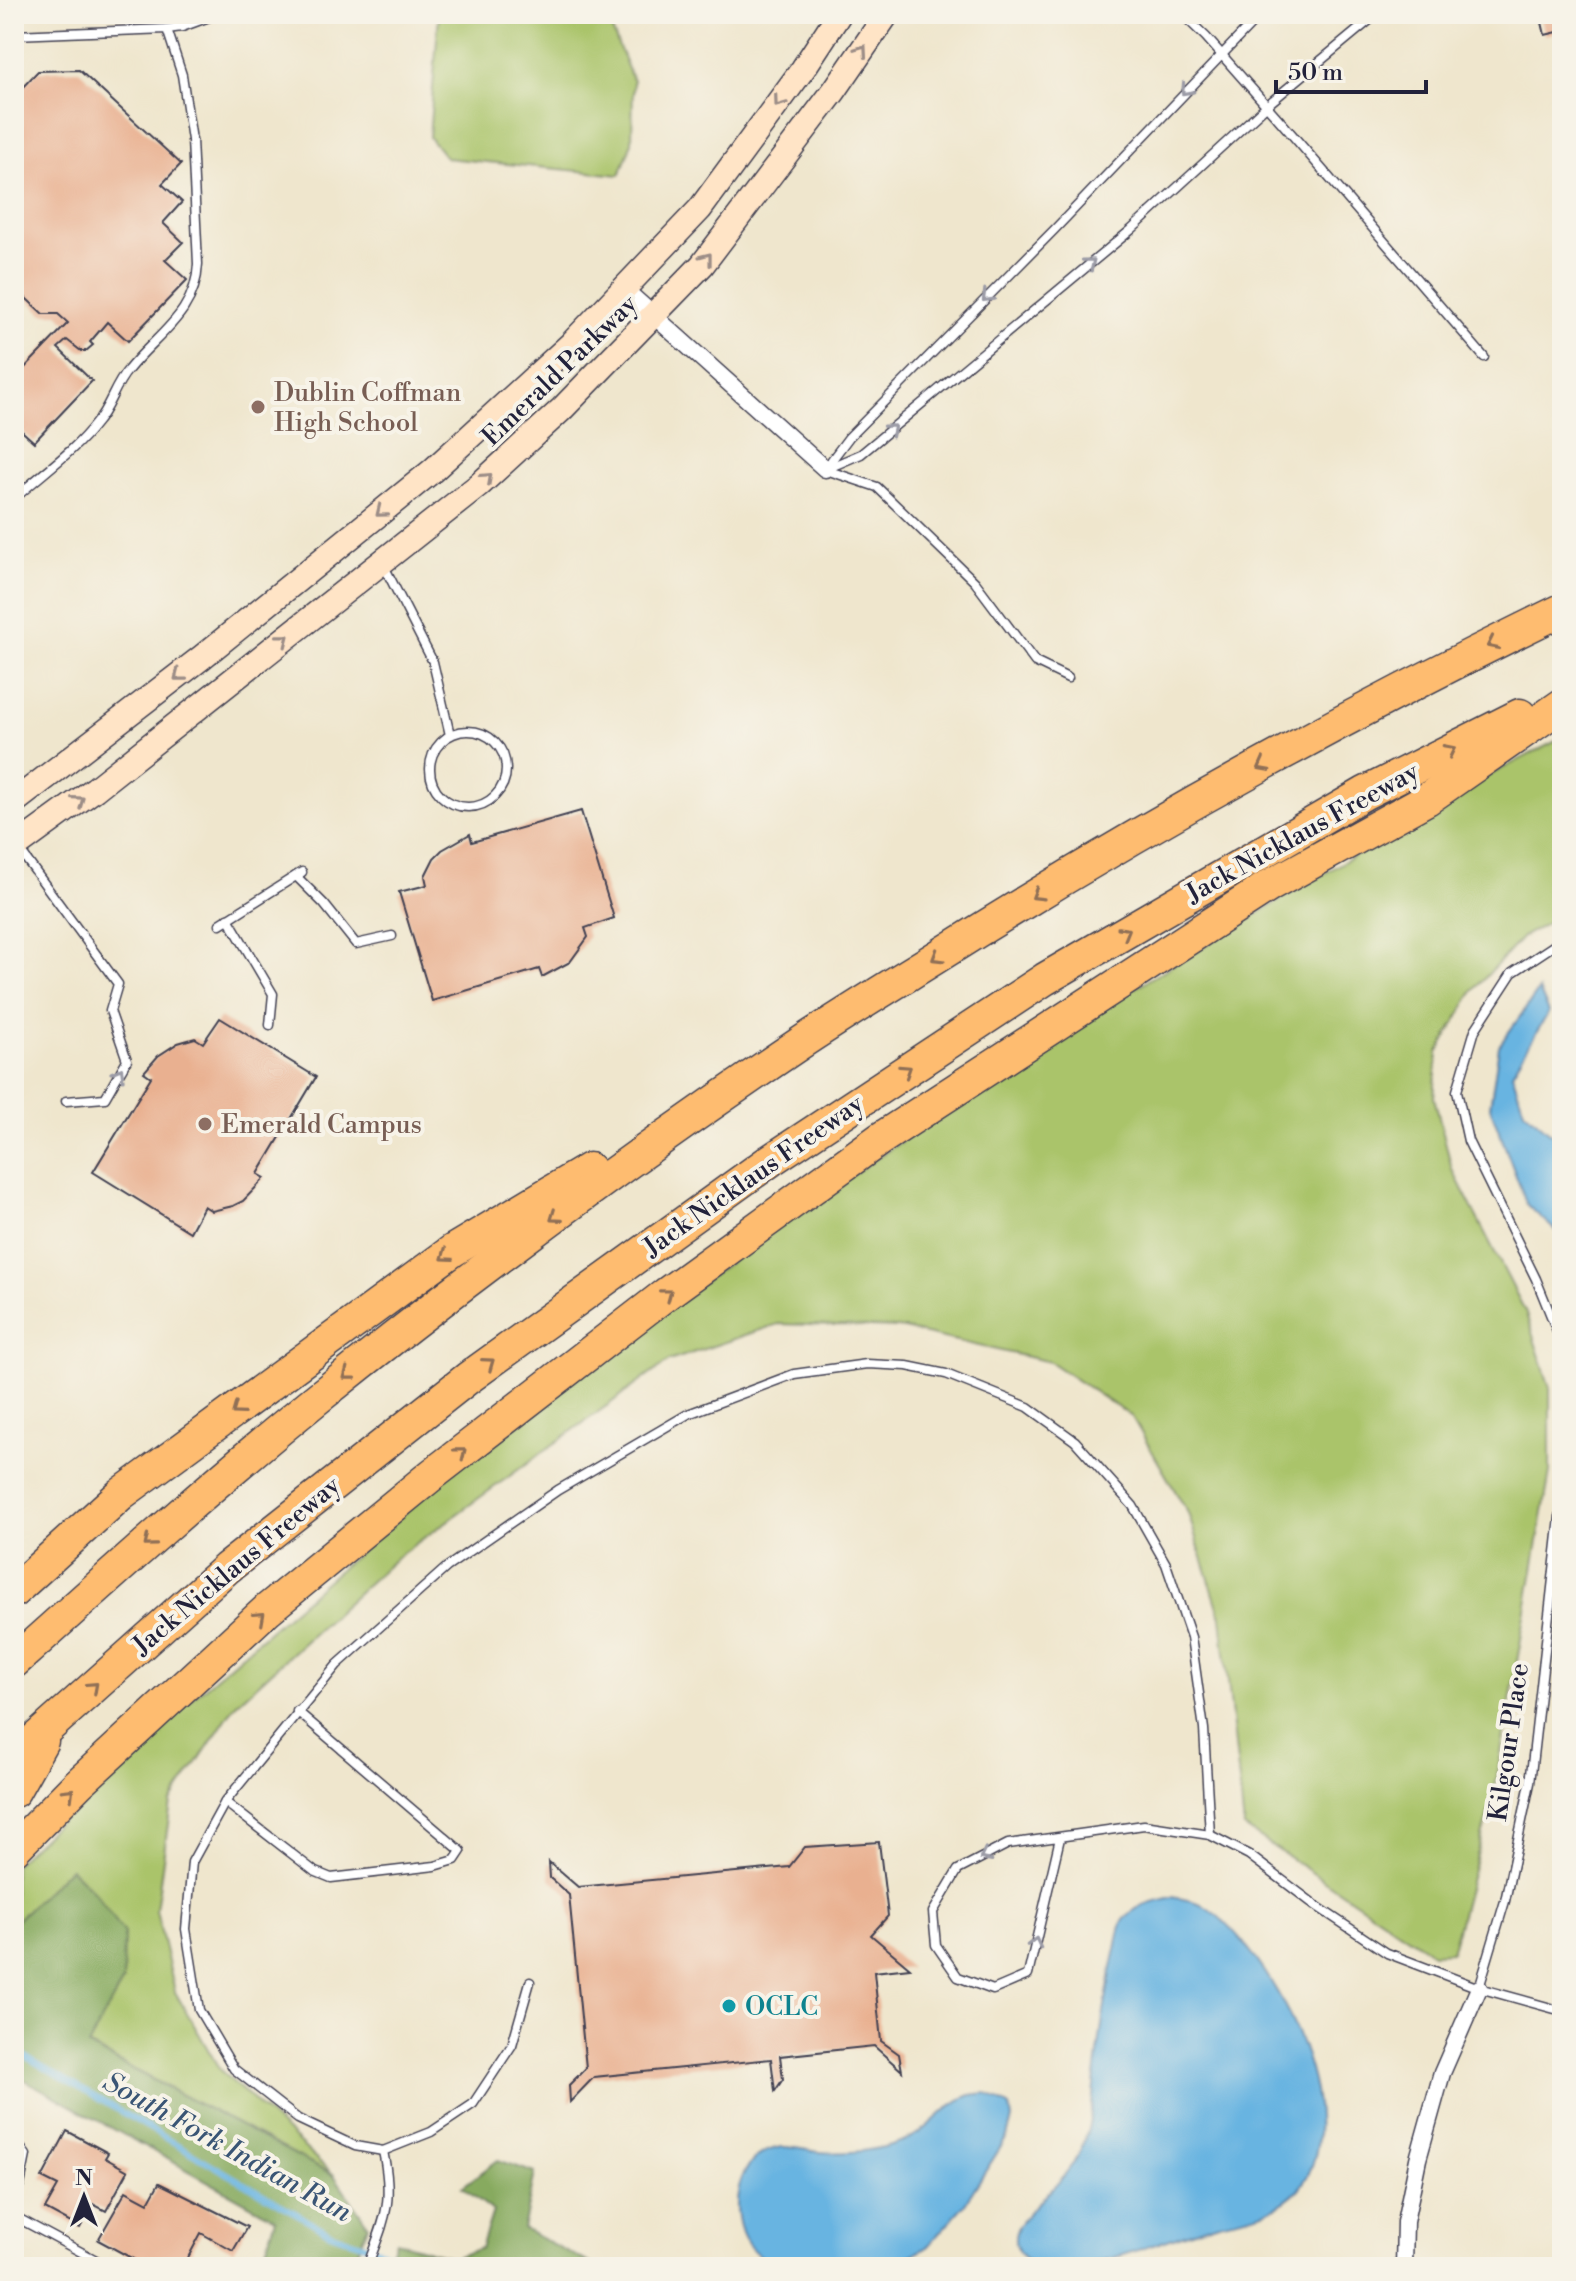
<svg xmlns="http://www.w3.org/2000/svg" width="1576" height="2281" font-family="'Libre Bodoni',serif">
<style>
.green{fill:#aac46b;stroke:#667353;stroke-width:2}
.forest{fill:#87aa5f;stroke:#54664d;stroke-width:2}
.water{fill:#68b4e1;stroke:#456b8e;stroke-width:2}
.lines{fill:none;stroke-linecap:round;stroke-linejoin:round}
.stream{stroke:#68b4e1;stroke-width:6}
.building{fill:#e9b090}
.service-casing{stroke:#413f51;stroke-width:11}
.minor-casing{stroke:#413f51;stroke-width:19}
.secondary-casing{stroke:#413f51;stroke-width:27}
.motorway-casing{stroke:#413f51;stroke-width:35}
.service{stroke:#fff;stroke-width:8}
.minor{stroke:#fff;stroke-width:16}
.secondary{stroke:#ffe4c6;stroke-width:24}
.motorway{stroke:#febc70;stroke-width:32}
.oneway{stroke:#9c8d87}
.oneway2{stroke:#9c9ca7}
.oneway3{stroke:#906f56}
.education-dot{fill:#8d6e63;stroke:#f7f3e8;stroke-width:3}
.culture-dot{fill:#0f9aa8;stroke:#f7f3e8;stroke-width:3}
.labels{text-anchor:middle;stroke-width:8;stroke-linejoin:round;paint-order:stroke}
.street-label{font-size:26px;fill:#22223b;stroke:#f7f3e8}
.education-label{font-size:26px;fill:#785e54;stroke:#f7f3e8;text-anchor:start}
.culture-label{font-size:26px;fill:#0d838f;stroke:#f7f3e8;text-anchor:start}
.water-label{font-size:28px;font-style:italic;fill:#3a5575;stroke:#f7f3e8}
</style>
<rect width="100%" height="100%" fill="#f7f3e8"/>
<filter id="ink" filterUnits="userSpaceOnUse"><feTurbulence type="fractalNoise" baseFrequency=".0125" numOctaves="2"/><feDisplacementMap in="SourceGraphic" scale="16" xChannelSelector="R" yChannelSelector="G"/><feConvolveMatrix kernelMatrix="1 2 1 2 8 2 1 2 1" color-interpolation-filters="sRGB"/></filter>
<filter id="wash" filterUnits="userSpaceOnUse"><feTurbulence type="fractalNoise" baseFrequency=".006" numOctaves="4" result="noise"/><feDisplacementMap in="SourceGraphic" scale="32" xChannelSelector="R" yChannelSelector="G"/><feGaussianBlur stdDeviation="1.8" result="paint"/><feColorMatrix in="noise" values="0 0 0 0 0 0 0 0 0 0 0 0 0 0 0 0 0 1.4 0 .05"/><feComposite in="paint" operator="in"/></filter>
<g filter="url(#wash)">
<rect width="100%" height="100%" fill="#efe6cd"/>
<g class="green">
<polygon points="439,14 599,14 610,25 633,81 632,142 620,175 446,158 429,137"/>
<polygon points="1562,738 1562,915 1522,937 1473,991 1438,1053 1434,1097 1452,1169 1525,1311 1550,1388 1550,1472 1495,1788 1451,1952 1432,1953 1244,1827 1221,1617 1188,1513 1132,1417 1050,1362 899,1328 778,1324 669,1361 396,1558 236,1704 171,1802 156,1910 175,1992 220,2070 334,2175 87,2045 123,1981 70,1868 14,1923 14,1865 142,1742 443,1479 780,1224 1062,1032 1474,783"/>
</g>
<g class="forest">
<polygon points="70,1868 96,1894 124,1933 123,1981 88,2046 334,2175 368,2225 351,2267 326,2258 322,2267 260,2267 276,2219 14,2074 14,1923"/>
<polygon points="498,2160 535,2173 523,2229 597,2267 384,2267 396,2241 453,2258 481,2248 493,2211 462,2187"/>
</g>
<g class="water">
<polygon points="1539,990 1549,1012 1512,1073 1524,1110 1562,1143 1562,1232 1555,1230 1527,1205 1490,1107 1499,1046"/>
<path d="M1172 1897C1181 1899 1192 1900 1201 1904 1270 1945 1359 2118 1298 2190 1276 2215 1245 2216 1216 2224 1202 2228 1189 2233 1176 2237 1134 2251 1085 2272 1040 2265 1032 2264 1025 2260 1020 2253 1002 2230 1036 2206 1051 2190 1060 2182 1067 2172 1074 2162 1080 2153 1085 2139 1088 2129 1093 2110 1093 2088 1096 2069 1101 2029 1107 1988 1116 1949 1118 1940 1119 1927 1124 1920 1136 1904 1153 1902 1172 1897Z"/>
<path d="M986 2093 1010 2107 1012 2119 1007 2137 964 2205 927 2247 890 2267H782C764 2261 749 2251 742 2233 729 2197 741 2153 782 2147 795 2146 807 2151 819 2152 846 2154 878 2151 903 2141 929 2132 943 2105 968 2096 973 2094 981 2094 986 2093Z"/>
</g>
<g class="lines">
<polyline class="stream" points="14,2050 330,2233 427,2267"/>
</g>
<g id="blocks">
<g class="building">
<polygon points="1540,14 1562,14 1562,31 1545,35"/>
<polygon points="79,70 181,164 162,184 182,202 163,223 183,242 165,260 187,280 128,341 107,322 90,342 93,345 86,351 81,351 67,340 58,348 92,381 34,442 14,424 14,379 68,323 58,314 43,314 14,287 14,86 20,90 38,71"/>
<polygon points="581,811 614,918 585,928 588,937 570,962 542,977 539,969 432,1001 399,892 427,885 425,876 434,858 442,850 470,834 472,842"/>
<polygon points="220,1018 316,1077 258,1174 265,1178 243,1201 233,1206 212,1211 204,1206 190,1232 93,1172 151,1077 144,1072 158,1056 178,1043 195,1038 203,1043"/>
<polygon points="879,1842 888,1916 871,1935 910,1968 874,1972 881,2041 899,2054 902,2071 874,2046 780,2056 783,2079 775,2091 771,2059 594,2077 570,2102 569,2085 586,2068 569,1895 550,1878 549,1862 578,1887 789,1867 805,1847"/>
<polygon points="67,2131 108,2153 105,2158 128,2171 106,2211 93,2204 80,2228 45,2209 58,2186 42,2178"/>
<polygon points="159,2183 247,2227 233,2251 201,2233 183,2267 148,2267 98,2240 126,2191 148,2203"/>
</g>
</g>
</g>
<g filter="url(#ink)">
<use href="#blocks" fill-opacity="0" stroke="#413f51" stroke-width="2"/>
<g class="lines">
<defs>
<g id="service">
<polyline points="1182,14 1206,37 1282,123 1484,357"/>
<polyline points="167,29 182,27 217,14"/>
<path d="M14 35 167 29 182 75 192 140 198 264C196 314 157 334 128 370 114 386 110 407 96 423 73 453 42 473 14 499"/>
<polyline points="825,469 849,437 1054,230 1261,14"/>
<polyline points="826,469 861,454 1131,230 1266,106 1377,14"/>
<polyline points="826,470 877,487 975,582 1035,662 1068,678"/>
<polyline points="384,566 433,662 450,735"/>
<circle cx="468" cy="769" r="38"/>
<polyline points="18,848 118,984 110,1011 127,1060 105,1098 66,1101"/>
<polyline points="296,876 324,904 356,944 392,936"/>
<polyline points="228,918 273,994 270,1025"/>
<polyline points="220,924 302,872"/>
<polyline points="1562,940 1512,973 1475,1030 1457,1091 1468,1141 1536,1279 1562,1343"/>
<polyline points="225,1802 314,1871 331,1878 435,1866 455,1860 461,1851 297,1711"/>
<polyline points="1060,1838 1028,1975 993,1990 958,1977 936,1945 933,1912 958,1870 1008,1844 1144,1825 1210,1835 1249,1855 1315,1905 1387,1953 1479,1988 1562,2011"/>
<polyline points="530,1982 512,2045 473,2104 431,2132 383,2151 355,2146 298,2119 234,2069 199,2010 186,1929 192,1862 225,1802 337,1665 447,1567 558,1490 688,1414 794,1374 867,1364 907,1366 946,1374 1028,1407 1075,1441 1133,1506 1166,1564 1191,1637 1204,1729 1210,1835"/>
<polyline points="1479,1988 1505,1901 1530,1783 1562,1499"/>
<polyline points="14,2139 26,2155 20,2185 14,2194"/>
<polyline points="14,2216 109,2267"/>
<path d="M367 2267C385 2218 394 2204 383 2151"/>
</g>
<g id="minor">
<polyline points="623,288 825,469"/>
<polyline points="1404,2267 1405,2222 1418,2159 1442,2073 1479,1988"/>
</g>
<g id="secondary">
<polyline points="14,802 201,658 432,471 571,344 700,209 803,69 839,14"/>
<polyline points="14,848 95,789 478,486 562,409 702,265 834,91 887,14"/>
</g>
<g id="motorway">
<polyline points="14,1591 121,1494 452,1251 589,1169"/>
<path d="M14 1662C112 1574 211 1485 313 1402 469 1276 633 1156 799 1044 844 1014 890 986 935 958 1137 830 1347 714 1562 610"/>
<polyline points="14,1758 227,1568 468,1378 771,1160 1045,979 1365,793 1520,715"/>
<polyline points="14,1791 42,1741"/>
<polyline points="14,1849 78,1784 268,1609 433,1474 666,1294 880,1139 1269,886 1427,799 1562,705"/>
</g>
</defs>
<use href="#service" class="service-casing"/>
<use href="#minor" class="minor-casing"/>
<use href="#secondary" class="secondary-casing"/>
<use href="#motorway" class="motorway-casing"/>
<use href="#service" class="service"/>
<use href="#minor" class="minor"/>
<use href="#secondary" class="secondary"/>
<use href="#motorway" class="motorway"/>
</g>
<defs><path id="oneway-chevron" d="M-2-3.5L2.5 0L-2 3.5" fill="none" stroke-width="1.6" stroke-linecap="round" stroke-linejoin="round" transform="scale(2)"/></defs>
<g class="oneway">
<use href="#oneway-chevron" transform="translate(862 50) rotate(-55)"/>
<use href="#oneway-chevron" transform="translate(779 102) rotate(126)"/>
<use href="#oneway-chevron" transform="translate(707 258) rotate(-52)"/>
<use href="#oneway-chevron" transform="translate(487 478) rotate(-42)"/>
<use href="#oneway-chevron" transform="translate(381 512) rotate(141)"/>
<use href="#oneway-chevron" transform="translate(284 639) rotate(-38)"/>
<use href="#oneway-chevron" transform="translate(179 676) rotate(142)"/>
<use href="#oneway-chevron" transform="translate(79 801) rotate(-36)"/>
</g>
<g class="oneway2">
<use href="#oneway-chevron" transform="translate(1186 90) rotate(133)"/>
<use href="#oneway-chevron" transform="translate(1090 263) rotate(-39)"/>
<use href="#oneway-chevron" transform="translate(987 297) rotate(135)"/>
<use href="#oneway-chevron" transform="translate(891 429) rotate(-40)"/>
<use href="#oneway-chevron" transform="translate(119 1073) rotate(-60)"/>
<use href="#oneway-chevron" transform="translate(985 1856) rotate(153)"/>
<use href="#oneway-chevron" transform="translate(1035 1943) rotate(-77)"/>
</g>
<g class="oneway3">
<use href="#oneway-chevron" transform="translate(1492 644) rotate(154)"/>
<use href="#oneway-chevron" transform="translate(1450 750) rotate(-27)"/>
<use href="#oneway-chevron" transform="translate(1263 766) rotate(152)"/>
<use href="#oneway-chevron" transform="translate(1037 895) rotate(149)"/>
<use href="#oneway-chevron" transform="translate(1125 932) rotate(-30)"/>
<use href="#oneway-chevron" transform="translate(937 957) rotate(148)"/>
<use href="#oneway-chevron" transform="translate(906 1070) rotate(-33)"/>
<use href="#oneway-chevron" transform="translate(555 1217) rotate(145)"/>
<use href="#oneway-chevron" transform="translate(446 1256) rotate(145)"/>
<use href="#oneway-chevron" transform="translate(667 1294) rotate(-37)"/>
<use href="#oneway-chevron" transform="translate(489 1363) rotate(-36)"/>
<use href="#oneway-chevron" transform="translate(348 1375) rotate(142)"/>
<use href="#oneway-chevron" transform="translate(237 1410) rotate(144)"/>
<use href="#oneway-chevron" transform="translate(461 1453) rotate(-38)"/>
<use href="#oneway-chevron" transform="translate(149 1542) rotate(140)"/>
<use href="#oneway-chevron" transform="translate(260 1617) rotate(-42)"/>
<use href="#oneway-chevron" transform="translate(93 1687) rotate(-42)"/>
<use href="#oneway-chevron" transform="translate(69 1793) rotate(-45)"/>
</g>
</g>
<g class="education-dot">
<circle cx="258" cy="407" r="8"/>
<circle cx="205" cy="1124" r="8"/>
</g>
<circle class="culture-dot" cx="729" cy="2006" r="8"/>
<g class="labels">
<g class="street-label">
<text transform="translate(559 370) rotate(-44)" y="9">Emerald Parkway</text>
<text transform="translate(1302 832) rotate(-29)" y="9">Jack Nicklaus Freeway</text>
<text transform="translate(753 1175) rotate(-35)" y="9">Jack Nicklaus Freeway</text>
<text transform="translate(236 1565) rotate(-40)" y="9">Jack Nicklaus Freeway</text>
<text transform="translate(1508 1742) rotate(-82)" y="9">Kilgour Place</text>
</g>
<g class="education-label">
<text x="274" y="401">Dublin Coffman<tspan x="274" dy="30">High School</tspan></text>
<text x="221" y="1133">Emerald Campus</text>
</g>
<g class="culture-label">
<text x="745" y="2015">OCLC</text>
</g>
<g class="water-label">
<text transform="translate(228 2146) rotate(29)" y="10">South Fork Indian Run</text>
</g>
</g>
<rect width="1576" height="2281" fill="none" stroke="#f7f3e8" stroke-width="48"/>
<g transform="translate(84 2197)" stroke="#f7f3e8" stroke-width="6" paint-order="stroke">
<path d="M0-6L14 30L0 20L-14 30Z" fill="#22223b"/>
<text y="-12" font-size="22" font-weight="bold" text-anchor="middle" fill="#22223b">N</text>
</g>
<path d="M1276 80v12h150v-12" fill="none" stroke="#22223b" stroke-width="4"/>
<text x="1288" y="80" font-size="24" fill="#22223b" stroke="#f7f3e8" stroke-width="6" paint-order="stroke">50 m</text>
</svg>
